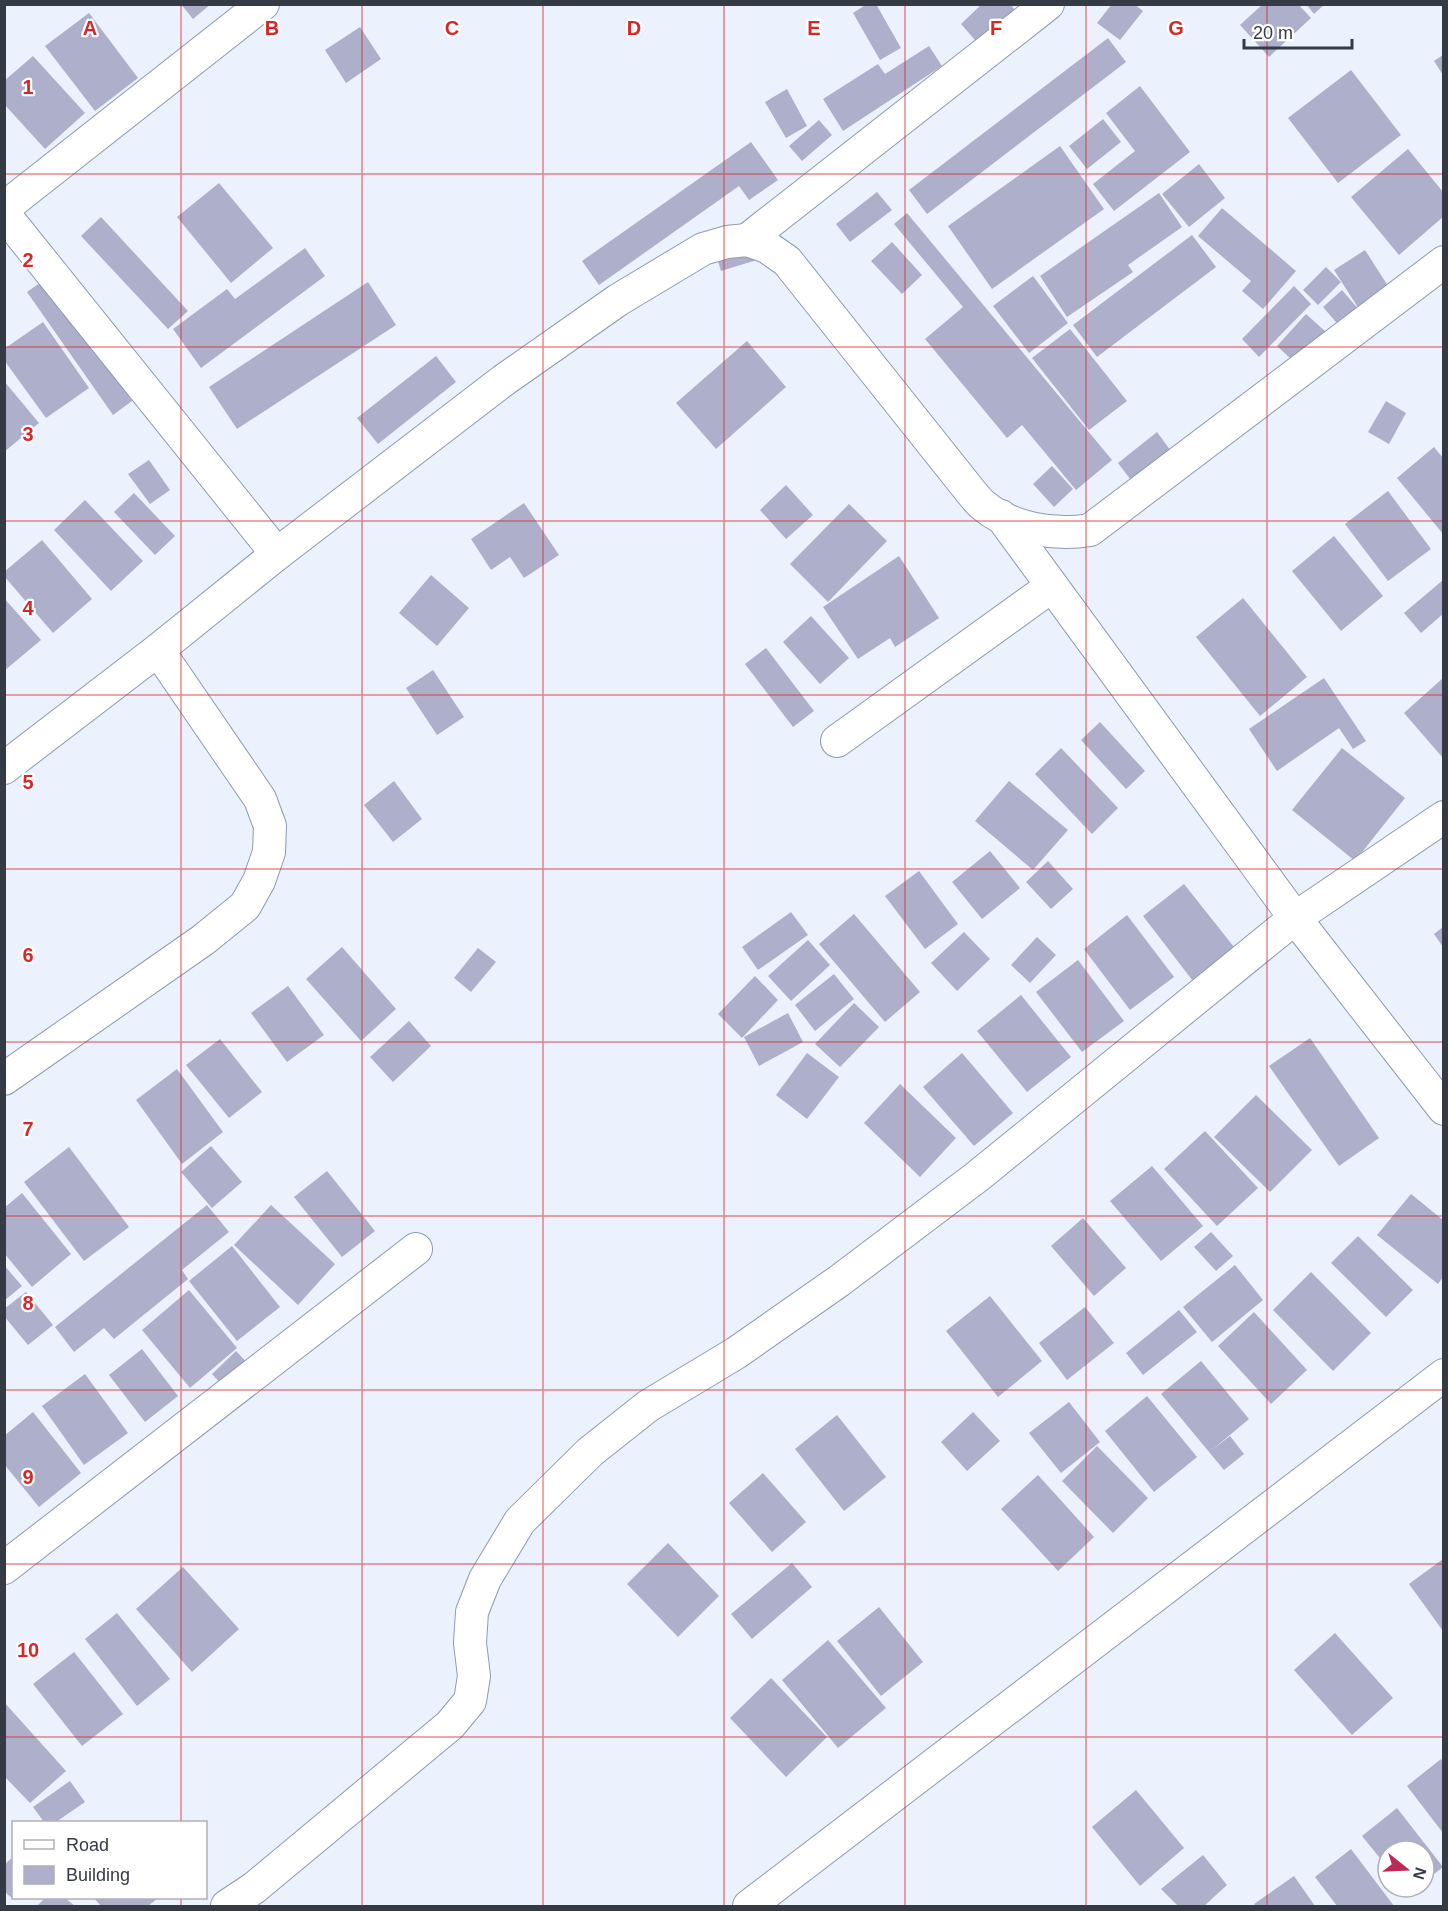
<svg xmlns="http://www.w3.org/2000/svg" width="1448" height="1911" font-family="Arial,sans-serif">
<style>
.building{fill:#adafcb}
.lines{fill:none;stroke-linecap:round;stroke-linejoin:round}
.street-casing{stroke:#8c9bb3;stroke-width:34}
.street{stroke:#fff;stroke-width:32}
.grid{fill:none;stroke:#d62828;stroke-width:1.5;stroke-opacity:0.55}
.grid-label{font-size:20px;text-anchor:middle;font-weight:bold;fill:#d62828;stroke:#fff;stroke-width:4.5;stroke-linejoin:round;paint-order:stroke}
</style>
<rect width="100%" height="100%" fill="#ecf2fd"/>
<g class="building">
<polygon points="181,4 211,4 193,19"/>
<polygon points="867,4 876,4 901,48 880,60 853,13"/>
<polygon points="982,4 1010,4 1019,15 982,48 961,24"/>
<polygon points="1112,4 1134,4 1143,11 1120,40 1097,23"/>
<polygon points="1263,4 1298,4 1311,18 1269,57 1240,25"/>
<polygon points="1306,4 1325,4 1314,14"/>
<polygon points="89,13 138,78 95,111 45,46"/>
<polygon points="360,27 381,59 346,83 325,50"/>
<polygon points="1108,38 1126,62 927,214 909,190"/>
<polygon points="929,46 942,66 843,131 823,99 878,64 885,74"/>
<polygon points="1443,55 1443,75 1434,61"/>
<polygon points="33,56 85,113 45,149 4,104 4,81"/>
<polygon points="1351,70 1401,135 1338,183 1288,118"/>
<polygon points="1140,86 1190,152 1114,211 1093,184 1135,151 1106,113"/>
<polygon points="787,89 807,126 786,138 765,102"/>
<polygon points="1103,119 1121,142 1087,169 1069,146"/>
<polygon points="819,120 832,135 802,161 789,146"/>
<polygon points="751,142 778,180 749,200 739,186 599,285 582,261"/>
<polygon points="1060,146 1104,209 992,289 948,226"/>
<polygon points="1408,149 1443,192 1443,217 1399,255 1351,197"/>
<polygon points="1199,164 1225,198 1189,227 1162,194"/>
<polygon points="219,183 273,248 231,283 177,217"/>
<polygon points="877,192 892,210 850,242 836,224"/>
<polygon points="1159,193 1182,227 1128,265 1133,272 1067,317 1040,276"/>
<polygon points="1222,208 1296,271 1263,309 1242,291 1251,281 1198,236"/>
<polygon points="907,213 1112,460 1076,490 1022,425 1007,438 925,339 963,307 894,224"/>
<polygon points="101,217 188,311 168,329 81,236"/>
<polygon points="1192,235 1216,267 1097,357 1073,325"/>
<polygon points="766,242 770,256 721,271 717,258"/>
<polygon points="892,242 922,275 902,294 871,261"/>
<polygon points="305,248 325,276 201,368 173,329 227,289 235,299"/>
<polygon points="1365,250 1390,289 1359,309 1334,270"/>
<polygon points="1326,267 1341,282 1318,305 1303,290"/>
<polygon points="1033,276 1068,323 1029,353 993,306"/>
<polygon points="47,278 132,401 113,415 27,292"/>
<polygon points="368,282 396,325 237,429 209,387"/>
<polygon points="1294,286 1311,304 1259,357 1242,339"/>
<polygon points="1342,290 1360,311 1341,328 1323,307"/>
<polygon points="1306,314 1336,341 1306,373 1277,346"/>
<polygon points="43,322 89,388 46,418 4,360 4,349"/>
<polygon points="1070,329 1127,401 1089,430 1032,358"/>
<polygon points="747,341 786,387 716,449 676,403"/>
<polygon points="436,356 456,382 378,444 357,418"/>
<polygon points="4,381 39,423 4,452"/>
<polygon points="1386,401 1406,413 1389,444 1368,432"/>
<polygon points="1157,432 1182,466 1143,496 1118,463"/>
<polygon points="1434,447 1443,458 1443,534 1397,478"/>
<polygon points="149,460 170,490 150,504 128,474"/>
<polygon points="1052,466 1073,489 1054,507 1033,484"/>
<polygon points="786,485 813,515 786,539 760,510"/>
<polygon points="1388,491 1431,549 1388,581 1345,524"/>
<polygon points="134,493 175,536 155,555 114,512"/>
<polygon points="85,500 143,561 111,591 54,530"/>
<polygon points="524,503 559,555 524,578 510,557 491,570 471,539"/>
<polygon points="849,504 887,541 828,602 790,564"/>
<polygon points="1334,536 1383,596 1341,631 1292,571"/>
<polygon points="42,540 92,599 53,633 4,576 4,572"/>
<polygon points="899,556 939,618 895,647 890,638 858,659 823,607"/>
<polygon points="431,575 469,608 437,646 399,613"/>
<polygon points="1443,580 1443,614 1421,633 1404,613"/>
<polygon points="4,598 41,640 4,671"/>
<polygon points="1243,598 1307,677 1260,716 1196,637"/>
<polygon points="811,616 849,658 820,684 783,642"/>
<polygon points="766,648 814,711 793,727 745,664"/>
<polygon points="433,670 464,717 437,735 406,688"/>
<polygon points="1324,678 1366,741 1353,749 1339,728 1277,771 1249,729"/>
<polygon points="1443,678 1443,758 1404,713"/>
<polygon points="1100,722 1145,771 1126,789 1081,740"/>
<polygon points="1061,748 1118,808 1092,834 1035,774"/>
<polygon points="1342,748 1405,798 1355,861 1292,810"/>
<polygon points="394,781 422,819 393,842 364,805"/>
<polygon points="1009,781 1068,830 1033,870 975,821"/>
<polygon points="990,851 1020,888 982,919 952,882"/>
<polygon points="1048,861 1073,889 1051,909 1026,882"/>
<polygon points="919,871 958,924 925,949 885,896"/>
<polygon points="1184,884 1238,952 1196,985 1143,916"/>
<polygon points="791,912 808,935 758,970 742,947"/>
<polygon points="854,914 920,992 885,1022 819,944"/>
<polygon points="1127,915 1174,977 1130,1010 1084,949"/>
<polygon points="1443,927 1443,947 1434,934"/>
<polygon points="964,932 990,959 957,991 931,963"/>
<polygon points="1037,937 1056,955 1030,983 1011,965"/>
<polygon points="808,940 830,965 791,1001 768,976"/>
<polygon points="342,947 396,1009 361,1041 306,979"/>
<polygon points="478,948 496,962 471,992 454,978"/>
<polygon points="1078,960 1124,1021 1082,1052 1036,992"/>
<polygon points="834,974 854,999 815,1031 795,1005"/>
<polygon points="755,976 778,1000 742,1038 718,1014"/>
<polygon points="288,986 324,1035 287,1062 251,1013"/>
<polygon points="1021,995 1071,1057 1027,1092 977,1031"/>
<polygon points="854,1003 879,1027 840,1067 815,1044"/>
<polygon points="788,1013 803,1042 759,1066 744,1037"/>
<polygon points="409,1021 431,1046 393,1082 370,1057"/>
<polygon points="1310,1038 1379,1138 1339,1166 1269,1066"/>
<polygon points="220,1039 262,1092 229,1118 186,1065"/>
<polygon points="807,1053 839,1077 807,1119 776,1095"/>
<polygon points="962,1053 1013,1113 974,1146 923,1087"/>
<polygon points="177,1069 223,1132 182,1164 136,1100"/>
<polygon points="900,1084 956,1138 920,1177 864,1123"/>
<polygon points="1256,1095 1312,1150 1270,1192 1214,1137"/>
<polygon points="1205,1131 1258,1188 1217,1226 1164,1169"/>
<polygon points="211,1146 242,1182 212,1208 181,1172"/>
<polygon points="69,1147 129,1227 84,1261 24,1182"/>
<polygon points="1152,1166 1203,1226 1161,1261 1110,1201"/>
<polygon points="327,1171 375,1231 342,1257 294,1197"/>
<polygon points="22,1193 71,1254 32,1287 4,1253 4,1208"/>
<polygon points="1411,1194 1443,1220 1443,1277 1438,1284 1377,1235"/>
<polygon points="207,1205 229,1232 182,1270 188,1279 114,1339 104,1328 74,1352 55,1327"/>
<polygon points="271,1205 335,1264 298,1305 234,1245"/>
<polygon points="1083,1218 1126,1268 1094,1296 1051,1246"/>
<polygon points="1211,1232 1233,1256 1216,1271 1194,1247"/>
<polygon points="1358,1236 1413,1290 1386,1317 1331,1263"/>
<polygon points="232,1246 280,1307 237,1341 189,1281"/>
<polygon points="4,1265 22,1286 4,1301"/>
<polygon points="1235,1265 1263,1300 1212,1342 1183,1307"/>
<polygon points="1311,1272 1371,1333 1333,1371 1273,1310"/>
<polygon points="189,1290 237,1348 190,1388 142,1330"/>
<polygon points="26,1292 53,1325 28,1345 4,1316 4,1309"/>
<polygon points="990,1296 1042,1361 998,1397 946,1331"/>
<polygon points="1085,1307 1114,1343 1067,1380 1039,1343"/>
<polygon points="1179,1310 1197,1332 1143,1375 1126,1353"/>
<polygon points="1254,1312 1307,1370 1271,1404 1218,1346"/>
<polygon points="142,1349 178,1396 145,1422 109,1375"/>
<polygon points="236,1351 257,1373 232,1396 212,1374"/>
<polygon points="1201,1361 1249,1419 1212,1450 1230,1436 1244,1454 1224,1470 1161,1394"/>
<polygon points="85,1374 128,1433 84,1465 42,1406"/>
<polygon points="1147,1396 1197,1457 1154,1492 1105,1431"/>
<polygon points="1069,1402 1100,1442 1061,1473 1029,1433"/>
<polygon points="33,1412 81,1473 39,1507 4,1464 4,1436"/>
<polygon points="973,1412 1000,1441 967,1471 941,1442"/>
<polygon points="837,1415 886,1477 844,1511 795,1449"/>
<polygon points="1097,1446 1148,1498 1113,1533 1062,1481"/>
<polygon points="763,1473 806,1522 772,1552 729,1503"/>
<polygon points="1038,1475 1094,1537 1058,1571 1001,1509"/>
<polygon points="668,1543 719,1596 678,1637 627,1584"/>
<polygon points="1443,1559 1443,1631 1409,1584"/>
<polygon points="792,1563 812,1587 752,1639 731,1614"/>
<polygon points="183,1567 239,1629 192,1672 136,1609"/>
<polygon points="879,1607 923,1662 881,1696 837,1641"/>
<polygon points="117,1613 170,1679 137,1706 85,1639"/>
<polygon points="1335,1633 1393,1698 1352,1735 1294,1670"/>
<polygon points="828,1640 886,1708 838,1748 782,1680"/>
<polygon points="74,1652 123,1714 82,1746 33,1684"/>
<polygon points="771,1678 827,1737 786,1777 730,1718"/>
<polygon points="4,1702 66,1771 30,1803 4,1776"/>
<polygon points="1441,1759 1443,1763 1443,1833 1407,1786"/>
<polygon points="70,1781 85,1802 56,1822 44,1822 33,1807"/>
<polygon points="1136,1790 1184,1848 1140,1886 1092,1827"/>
<polygon points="1397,1808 1443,1867 1424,1882 1424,1851 1388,1851 1388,1868 1362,1836"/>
<polygon points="1351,1849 1394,1906 1337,1906 1315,1877"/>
<polygon points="1203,1855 1227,1885 1204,1906 1178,1906 1161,1889"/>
<polygon points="14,1856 14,1900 4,1891 4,1865"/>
<polygon points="1294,1876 1315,1906 1256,1906 1254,1904"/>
<polygon points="45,1898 65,1898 75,1906 37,1906"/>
<polygon points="94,1898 158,1898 148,1906 101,1906"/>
</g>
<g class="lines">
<defs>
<g id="street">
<polyline points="4,208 263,4"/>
<polyline points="4,214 277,554"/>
<polyline points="747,240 1048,4"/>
<polyline points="1001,516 1295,918 1444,1109"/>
<polyline points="837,741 1052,586"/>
<path d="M4 768 158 650 277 554 504 380 618 300 703 249 727 242 747 240 767 247 787 261 971 492C975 497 979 502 984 506 1012 529 1055 536 1090 530L1444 262"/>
<polyline points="4,1079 203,940 245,906 259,881 269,852 270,826 260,799 158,650"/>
<polyline points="4,1568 416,1249"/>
<polyline points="227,1906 254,1888 450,1725 470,1701 474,1676 470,1643 472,1612 485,1579 520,1521 590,1452 648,1406 736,1353 839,1281 978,1176 1295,918 1444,817"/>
<polyline points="749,1906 1444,1375"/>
</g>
</defs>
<use href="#street" class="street-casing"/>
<use href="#street" class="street"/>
</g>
<path class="grid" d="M181 4V1822M362 4V1906M543 4V1906M724 4V1906M905 4V1906M1086 4V1906M1267 4V1906M4 174H1444M4 347H1444M4 521H1444M4 695H1444M4 869H1444M4 1042H1444M4 1216H1444M4 1390H1444M4 1564H1444M4 1737H1444M181 1898V1906"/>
<g class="grid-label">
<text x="90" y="35">A</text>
<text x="272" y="35">B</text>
<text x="452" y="35">C</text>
<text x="634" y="35">D</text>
<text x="814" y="35">E</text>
<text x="996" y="35">F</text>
<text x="1176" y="35">G</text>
<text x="28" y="94">1</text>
<text x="28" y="267">2</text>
<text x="28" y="441">3</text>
<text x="28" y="615">4</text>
<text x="28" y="789">5</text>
<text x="28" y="962">6</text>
<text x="28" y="1136">7</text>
<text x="28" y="1310">8</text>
<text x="28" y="1484">9</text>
<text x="28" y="1657">10</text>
</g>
<rect width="1448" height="1911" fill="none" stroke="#353b45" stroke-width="12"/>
<rect x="12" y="1821" width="195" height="78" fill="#ffffff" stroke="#aeb1b5" stroke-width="1.5"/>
<rect x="24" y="1840" width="30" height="9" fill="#ffffff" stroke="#aeb1b5" stroke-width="1.5"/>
<text x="66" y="1851" font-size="18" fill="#353b45">Road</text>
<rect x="24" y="1866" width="30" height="18" fill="#adafcb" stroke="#aeb1b5" stroke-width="1.5"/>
<text x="66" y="1881" font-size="18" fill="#353b45">Building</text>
<g transform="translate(1406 1869) rotate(108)"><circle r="28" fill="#ffffff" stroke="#aeb1b5" stroke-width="1.5"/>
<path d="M0-4.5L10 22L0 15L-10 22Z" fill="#ba2b58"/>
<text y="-9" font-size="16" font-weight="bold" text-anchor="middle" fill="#353b45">N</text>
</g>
<path d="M1244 39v9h108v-9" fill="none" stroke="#353b45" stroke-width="3"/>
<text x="1253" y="39" font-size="18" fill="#353b45" stroke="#ffffff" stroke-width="4.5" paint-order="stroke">20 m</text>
</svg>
